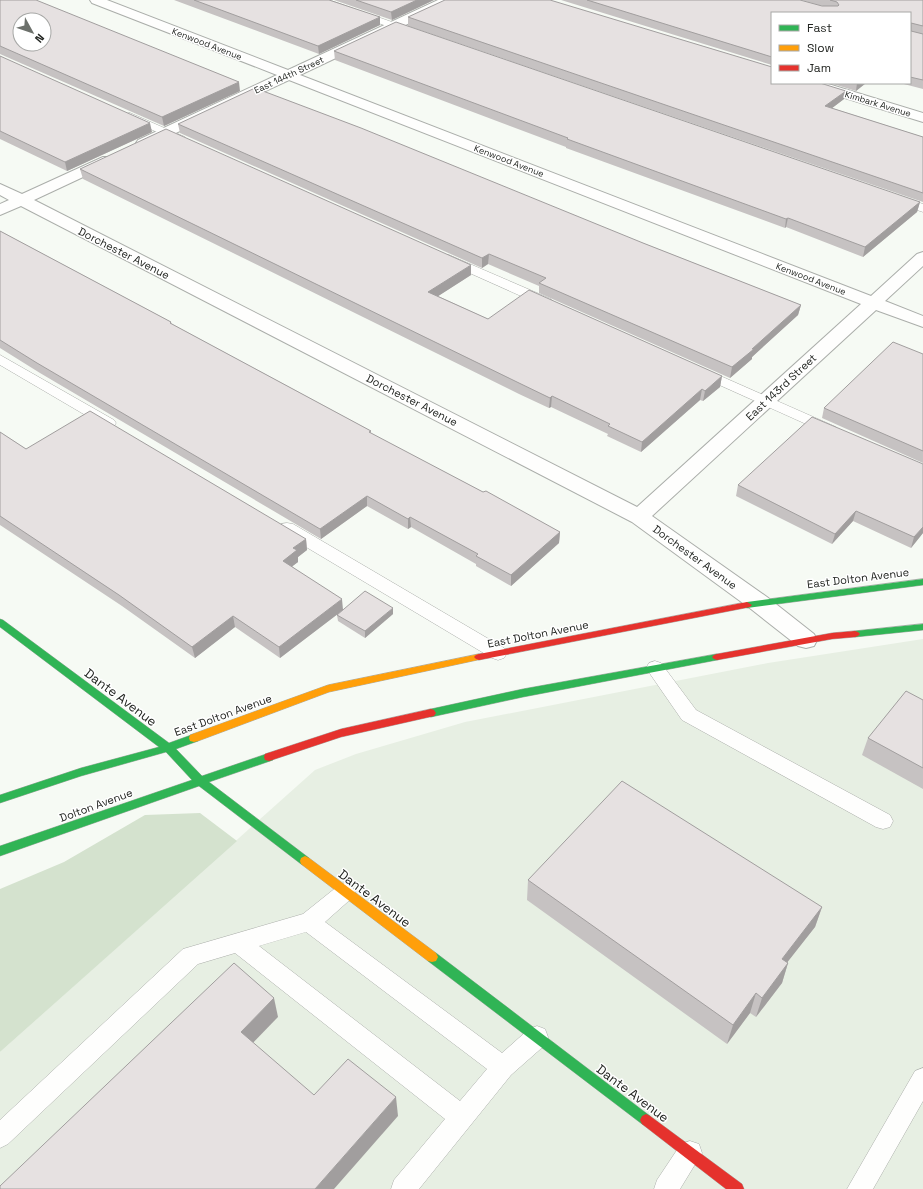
<svg xmlns="http://www.w3.org/2000/svg" width="923" height="1189" font-family="'Space Grotesk',sans-serif">
<style>
.built{fill:#e7efe3}
.green{fill:#d4e2ce}
.lines{fill:none;stroke-linecap:round;stroke-linejoin:round}
.lane-casing{stroke:#abaeaa;stroke-width:1}
.street-casing{stroke:#abaeaa;stroke-width:2}
.fast-casing{stroke:#abaeaa;stroke-width:1}
.slow-casing{stroke:#abaeaa;stroke-width:1}
.jam-casing{stroke:#abaeaa;stroke-width:1}
.lane{fill:#fefefd;fill-rule:evenodd}
.street{fill:#fefefd;fill-rule:evenodd}
.fast{fill:#30b455;fill-rule:evenodd}
.slow{fill:#ff9f0a;fill-rule:evenodd}
.jam{fill:#e5322d;fill-rule:evenodd}
.wall{fill:#c6c2c2}
.shaded-wall{fill:#a19e9e}
.building{fill:#e6e1e1;stroke:#a19e9e;fill-rule:evenodd}
.labels{text-anchor:middle;stroke-width:3;stroke-linejoin:round;paint-order:stroke}
.far-street-label{font-size:9px;fill:#222521;stroke:#fff}
.street-label{font-size:11px;fill:#222521;stroke:#fff}
.near-street-label{font-size:13px;fill:#222521;stroke:#fff}
</style>
<rect width="100%" height="100%" fill="#f6faf4"/>
<polygon class="built" points="923,639 923,1189 0,1189 0,1052 315,770 356,754 465,722 768,663"/>
<polygon class="green" points="200,813 237,841 0,1052 0,889 64,862 145,815"/>
<g class="lines">
<defs>
<g id="lane">
<polygon points="315,0 329,0 412,29 414,31 412,33 406,33"/>
<polygon points="130,113 185,137 187,139 185,141 177,141 126,118 125,116 126,114"/>
<polygon points="897,195 923,204 923,212 893,202 891,199 893,196"/>
<polygon points="449,255 551,299 553,302 551,305 541,305 445,262 443,259 445,256"/>
<polygon points="0,355 114,420 116,423 114,426 104,426 0,365"/>
<polygon points="700,367 836,427 838,430 836,433 826,433 695,374 693,371 695,368"/>
<polygon points="287,523 293,524 504,648 507,653 504,658 498,660 492,658 281,532 279,528 281,524"/>
<polygon points="655,661 661,663 696,710 890,815 893,821 890,827 883,829 876,827 682,720 646,668 649,663"/>
<path d="M345 883 352 886 355 892 352 898 325 922 502 1053 529 1029 537 1026 545 1029 548 1037 545 1045 511 1075 419 1189H391L394 1180 445 1119 235 953 198 964 8 1144 0 1148V1120L183 949 303 914 338 886ZM306 932 487 1069 460 1101 259 946Z"/>
<polygon points="923,1068 923,1101 873,1189 847,1189 915,1071"/>
<polygon points="690,1141 699,1144 702,1153 680,1189 654,1189 657,1180 681,1144"/>
</g>
<g id="street">
<polygon points="90,0 107,0 288,70 438,0 454,0 452,3 300,75 871,296 917,254 923,252 923,266 885,301 923,316 923,327 876,310 652,516 767,597 814,634 817,640 814,646 806,648 798,646 751,609 632,522 21,206 0,215 0,204 9,200 0,195 0,184 22,194 103,157 113,157 115,160 113,163 34,200 637,507 861,304 289,80 148,146 138,146 136,143 138,140 277,75 92,3"/>
<polygon points="804,83 825,83 923,113 923,122 806,86"/>
</g>
<g id="fast">
<polygon points="923,579 923,585 747,608 742,605 747,602"/>
<polygon points="0,619 3,620 169,743 194,734 198,735 199,738 198,741 176,749 202,776 269,753 273,754 274,757 273,760 209,782 309,858 310,861 309,864 305,866 301,864 199,786 0,856 0,846 192,780 166,752 81,776 0,803 0,795 81,768 159,747 0,627"/>
<polygon points="923,624 923,630 855,637 852,636 850,634 852,632 855,631"/>
<polygon points="717,654 720,655 722,657 720,659 717,660 523,697 431,717 428,716 426,713 428,710 431,709 523,689"/>
<polygon points="432,952 436,953 650,1116 652,1120 650,1124 646,1126 642,1124 428,961 426,957 428,953"/>
</g>
<g id="slow">
<polygon points="479,654 482,655 484,657 482,659 329,692 198,741 194,742 190,741 189,738 190,735 328,685"/>
<polygon points="305,856 309,858 436,953 438,957 436,961 432,962 428,961 301,864 300,861 301,858"/>
</g>
<g id="jam">
<polygon points="747,602 752,605 750,607 479,660 476,659 474,657 476,655 479,654"/>
<polygon points="855,631 858,632 860,634 858,636 855,637 832,639 717,660 714,659 712,657 714,655 717,654 832,633"/>
<polygon points="431,709 434,710 436,713 434,716 341,737 269,761 265,760 264,757 265,754 341,729"/>
<polygon points="646,1114 650,1116 742,1184 744,1189 726,1189 642,1124 640,1120 642,1116"/>
</g>
</defs>
<use href="#lane" class="lane-casing"/>
<use href="#street" class="street-casing"/>
<use href="#fast" class="fast-casing"/>
<use href="#slow" class="slow-casing"/>
<use href="#jam" class="jam-casing"/>
<use href="#lane" class="lane"/>
<use href="#street" class="street"/>
<use href="#fast" class="fast"/>
<use href="#slow" class="slow"/>
<use href="#jam" class="jam"/>
</g>
<g class="wall">
<polygon points="0,0 240,91 164,126 0,54"/>
<polygon points="174,0 329,0 380,25 319,54"/>
<polygon points="334,0 434,0 392,20"/>
<polygon points="561,0 800,0 823,6 801,0 923,0 923,89 900,83 910,83 910,13 772,13 772,65"/>
<polygon points="408,17 844,99 832,108 923,137 923,202 408,26"/>
<polygon points="334,51 920,202 917,212 863,257 786,227 785,228 566,148 566,147 335,60"/>
<polygon points="0,56 152,132 67,171 0,139"/>
<polygon points="830,83 866,83 856,91"/>
<polygon points="178,124 643,243 801,305 798,315 752,357 752,359 730,378 539,293 539,286 488,264 482,268 180,133"/>
<polygon points="80,169 471,275 438,296 488,319 722,376 720,387 703,401 700,400 641,452 607,436 608,434 551,407 549,408 519,394 83,179"/>
<polygon points="0,231 171,322 172,324 371,431 371,434 560,532 559,543 511,586 476,566 476,564 411,527 408,529 367,506 321,539 40,373 0,348"/>
<polygon points="923,354 923,463 822,418 824,408"/>
<polygon points="0,432 26,449 306,539 307,550 298,557 298,562 292,566 343,610 280,658 235,627 195,658 122,606 0,525"/>
<polygon points="923,464 923,533 911,548 853,521 832,544 736,496 738,485"/>
<polygon points="393,614 365,638 338,621 337,615"/>
<polygon points="923,700 923,789 862,755 868,738"/>
<polygon points="528,880 822,907 815,927 787,962 788,963 782,983 756,1017 750,1013 727,1044 527,900"/>
</g>
<g class="shaded-wall">
<polygon points="417,0 434,0 392,20 391,12"/>
<polygon points="380,17 380,25 319,54 318,46"/>
<polygon points="239,82 240,91 164,126 162,117"/>
<polygon points="857,83 866,83 856,91"/>
<polygon points="846,91 844,99 823,115 825,106"/>
<polygon points="150,123 152,132 67,171 65,162"/>
<polygon points="920,202 917,212 863,257 865,247"/>
<polygon points="788,218 786,227 785,228 786,219"/>
<polygon points="489,254 488,264 482,268 482,258"/>
<polygon points="471,265 471,275 429,302 428,292"/>
<polygon points="801,305 798,315 752,357 752,359 730,378 732,367 752,349"/>
<polygon points="722,376 720,387 703,401 705,391"/>
<polygon points="702,389 700,400 641,452 642,442"/>
<polygon points="552,396 551,407 549,408 550,398"/>
<polygon points="367,496 367,506 321,539 320,529"/>
<polygon points="856,511 853,521 832,544 835,534"/>
<polygon points="410,517 411,527 408,529 408,519"/>
<polygon points="923,527 923,533 911,548 914,537"/>
<polygon points="560,532 559,543 511,586 511,575"/>
<polygon points="306,539 307,550 298,557 298,562 285,572 283,561 293,548"/>
<polygon points="342,599 343,610 280,658 279,647"/>
<polygon points="393,608 393,614 365,638 365,631"/>
<polygon points="233,616 235,627 195,658 192,647"/>
<polygon points="822,907 815,927 775,978 782,959"/>
<polygon points="788,963 782,983 756,1017 762,998"/>
<polygon points="756,993 750,1013 727,1044 733,1025"/>
<polygon points="274,998 278,1017 245,1051 241,1032"/>
<polygon points="396,1097 398,1116 334,1189 315,1189"/>
</g>
<g class="building">
<path d="M0 0H36L239 82 162 117 0 46ZM20 20H44V44H20Z"/>
<polygon points="194,0 329,0 380,17 318,46"/>
<polygon points="356,0 417,0 391,12"/>
<polygon points="445,0 550,0 772,67 772,83 820,83 846,91 825,106 923,137 923,193 408,17"/>
<polygon points="587,0 800,0 822,6 838,6 839,5 837,2 830,0 923,0 923,26 911,23 911,31 923,34 923,80 910,77 910,13 772,13 772,57"/>
<polygon points="396,22 920,202 865,247 788,218 786,219 567,139 568,138 334,51"/>
<polygon points="0,56 150,123 65,162 0,131"/>
<polygon points="255,88 361,128 643,243 801,305 752,349 754,349 732,367 539,283 546,278 489,254 482,258 178,124"/>
<polygon points="166,129 471,265 428,292 488,319 529,290 722,376 705,391 702,389 642,442 608,426 610,424 552,396 550,398 519,383 80,169"/>
<polygon points="0,231 171,322 170,323 371,431 369,432 483,492 486,491 560,532 511,575 476,556 478,554 410,517 408,519 367,496 320,529 37,363 0,340"/>
<polygon points="893,342 923,354 923,451 824,408"/>
<polygon points="90,411 306,539 293,548 297,550 283,561 342,599 279,647 233,616 192,647 119,595 0,516 0,432 26,449"/>
<polygon points="812,417 923,464 923,527 914,537 856,511 835,534 738,485"/>
<polygon points="365,591 393,608 365,631 337,615"/>
<polygon points="906,691 923,700 923,768 868,738"/>
<polygon points="622,781 822,907 782,959 788,963 762,998 756,993 733,1025 528,880"/>
<polygon points="234,963 274,998 241,1032 314,1095 348,1059 396,1097 315,1189 0,1189 0,1186"/>
</g>
<g class="labels">
<g class="far-street-label">
<text transform="translate(207 44) rotate(21)" y="3">Kenwood Avenue</text>
<text transform="translate(289 75) rotate(-25)" y="3">East 144th Street</text>
<text transform="translate(878 104) rotate(17)" y="3">Kimbark Avenue</text>
<text transform="translate(509 161) rotate(21)" y="3">Kenwood Avenue</text>
<text transform="translate(811 279) rotate(21)" y="3">Kenwood Avenue</text>
</g>
<g class="street-label">
<text transform="translate(124 253) rotate(27)" y="4">Dorchester Avenue</text>
<text transform="translate(781 387) rotate(-43)" y="4">East 143rd Street</text>
<text transform="translate(412 400) rotate(27)" y="4">Dorchester Avenue</text>
<text transform="translate(695 557) rotate(36)" y="4">Dorchester Avenue</text>
<text transform="translate(858 578) rotate(-7)" y="4">East Dolton Avenue</text>
<text transform="translate(538 634) rotate(-11)" y="4">East Dolton Avenue</text>
<text transform="translate(223 715) rotate(-20)" y="4">East Dolton Avenue</text>
<text transform="translate(96 805) rotate(-20)" y="4">Dolton Avenue</text>
</g>
<g class="near-street-label">
<text transform="translate(121 697) rotate(37)" y="5">Dante Avenue</text>
<text transform="translate(375 898) rotate(37)" y="5">Dante Avenue</text>
<text transform="translate(633 1093) rotate(37)" y="5">Dante Avenue</text>
</g>
</g>
<rect x="771" y="12" width="140" height="72" fill="#ffffff" stroke="#a7a8a6"/>
<rect x="779" y="25" width="20" height="6" fill="#30b455" stroke="#a7a8a6"/>
<text x="807" y="32" font-size="12" fill="#222521">Fast</text>
<rect x="779" y="45" width="20" height="6" fill="#ff9f0a" stroke="#a7a8a6"/>
<text x="807" y="52" font-size="12" fill="#222521">Slow</text>
<rect x="779" y="65" width="20" height="6" fill="#e5322d" stroke="#a7a8a6"/>
<text x="807" y="72" font-size="12" fill="#222521">Jam</text>
<g transform="translate(32 32) rotate(130)"><circle r="19" fill="#ffffff" stroke="#a7a8a6"/>
<path d="M0-3L7 15L0 10L-7 15Z" fill="#6c706b"/>
<text y="-6" font-size="11" font-weight="bold" text-anchor="middle" fill="#222521">N</text>
</g>
</svg>
